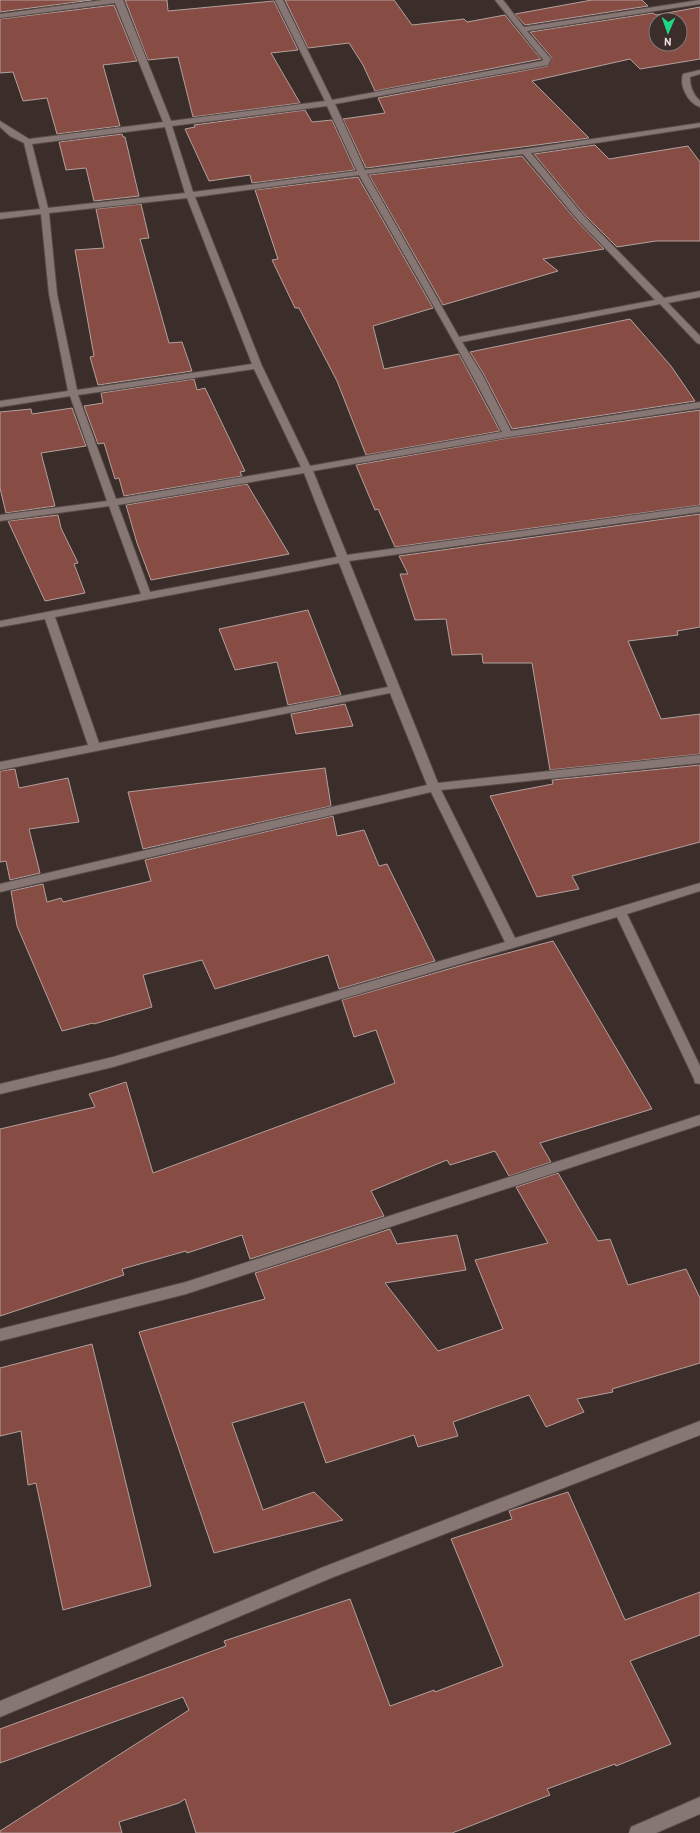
<svg xmlns="http://www.w3.org/2000/svg" width="700" height="1833" font-family="'PT Sans',sans-serif">
<style>
.building{fill:#874d44;stroke:#b2a19e;fill-rule:evenodd}
.lines{fill:none;stroke-linecap:round;stroke-linejoin:round}
.minor-casing{stroke:#574b49;stroke-width:2}
.minor{fill:#877774;fill-rule:evenodd}
</style>
<rect width="100%" height="100%" fill="#3b2d2a"/>
<g class="building">
<polygon points="0,0 92,0 0,12"/>
<polygon points="125,0 167,0 168,11 274,1 298,50 271,53 300,103 193,117 178,57 148,60"/>
<polygon points="285,0 394,0 412,25 464,19 467,22 505,15 541,59 375,91 363,65 349,43 308,48"/>
<polygon points="592,0 642,0 648,6 525,25 515,14"/>
<polygon points="114,5 137,61 103,65 120,126 57,134 47,98 23,101 13,72 0,73 0,19"/>
<path d="M700 7V59L640 69 630 59 532 81 589 138 366 168 343 119 385 113 378 98 548 66 552 58 530 32 653 13 656 15ZM656 20H680V44H656Z"/>
<polygon points="305,110 312,122 332,120 355,170 252,183 250,175 209,181 185,129 195,127 194,125"/>
<polygon points="122,134 123,137 125,137 139,196 94,201 86,168 66,170 59,142"/>
<polygon points="595,145 609,159 688,146 700,162 700,241 656,241 617,247 584,214 534,154"/>
<polygon points="522,156 576,220 604,249 543,259 558,271 443,305 369,175"/>
<polygon points="358,177 433,308 373,326 384,369 459,354 500,431 366,455 337,381 299,308 295,308 272,260 278,259 255,190"/>
<polygon points="141,204 149,238 140,239 169,343 182,342 192,371 98,385 90,357 94,356 75,250 104,248 96,209"/>
<polygon points="630,319 671,366 695,401 512,429 483,373 470,352"/>
<polygon points="194,379 197,390 205,388 245,471 240,472 242,476 124,496 119,478 115,479 104,443 98,444 84,406 103,403 101,393"/>
<polygon points="72,408 86,446 41,453 55,506 6,513 0,488 0,412 31,409 32,414"/>
<polygon points="700,410 700,505 395,547 378,509 375,510 356,465 508,438"/>
<polygon points="247,484 289,554 151,580 137,543 126,505"/>
<polygon points="700,514 700,627 677,631 678,635 628,641 661,719 700,714 700,754 550,770 532,663 483,663 482,654 452,655 446,619 415,620 400,574 408,574 399,556"/>
<polygon points="58,515 61,528 78,563 74,564 85,593 45,601 8,521"/>
<polygon points="308,610 341,695 288,705 277,662 235,670 219,629"/>
<polygon points="345,704 353,726 296,734 291,714"/>
<polygon points="700,765 700,842 572,876 579,889 537,897 490,796 553,784 552,780"/>
<polygon points="325,768 331,806 143,849 128,792"/>
<polygon points="15,769 19,788 68,778 79,822 29,829 40,873 10,880 6,861 0,862 0,771"/>
<polygon points="333,816 337,836 364,830 379,866 387,864 435,961 339,989 328,955 215,989 202,960 143,975 152,1007 94,1024 93,1023 62,1031 17,926 11,891 43,884 47,902 61,898 63,902 151,881 145,860"/>
<polygon points="553,941 652,1109 540,1143 551,1162 509,1176 495,1151 450,1165 447,1160 371,1191 384,1216 250,1259 242,1235 187,1253 186,1251 122,1269 124,1275 0,1316 0,1129 95,1107 89,1094 126,1082 153,1173 395,1083 376,1030 354,1037 342,1000 466,964"/>
<polygon points="558,1173 598,1241 610,1239 628,1285 686,1269 700,1298 700,1363 612,1389 613,1392 577,1399 584,1412 546,1427 529,1395 453,1422 458,1436 418,1447 414,1435 326,1463 304,1402 232,1423 263,1510 314,1492 343,1520 214,1553 139,1332 265,1299 255,1273 390,1229 397,1244 457,1235 466,1270 385,1283 438,1351 503,1329 475,1260 548,1243 516,1187"/>
<polygon points="92,1344 151,1586 63,1610 36,1483 28,1485 21,1431 0,1436 0,1368"/>
<polygon points="568,1492 625,1620 700,1592 700,1635 630,1661 671,1744 616,1766 615,1764 547,1789 550,1795 452,1833 196,1833 185,1799 179,1803 119,1822 122,1833 0,1833 0,1831 189,1710 183,1697 0,1763 0,1729 226,1646 224,1641 350,1599 390,1706 434,1690 435,1692 503,1666 451,1539 512,1519 509,1511"/>
</g>
<g class="lines">
<defs>
<g id="minor">
<path d="M103 0H123L171 121 325 101 275 0H283L332 100 542 61 543 59 541 57 495 0H503L524 27 700 0V4L527 31 551 59 548 65 335 104 365 170 525 149 700 123V127L531 153 583 215 664 298 700 291V297L668 303 700 336V344L697 343 660 304 462 342 482 374 511 431 700 402V408L508 437 313 471 347 555 700 506V512L349 561 438 783 700 755V763L441 790 515 938 700 883V891L627 914 700 1066V1084L695 1083 694 1079 617 917 113 1067 0 1094V1084L113 1057 505 942 431 792 0 892V884L427 785 390 693 0 770V762L88 745 45 619 0 627V621L141 594 109 506 0 521V515L107 501 70 396 0 407V401L68 391 49 294 41 214 0 219V213L40 209 24 143 10 136 0 127V121L29 139 163 122 115 3 0 18V14ZM327 106 357 171 193 192 172 126ZM165 127 185 193 48 208 32 144ZM523 154 577 219 655 300 459 337 367 174ZM359 175C407 261 458 345 502 432L310 466 262 366 195 197ZM187 198 252 364 77 390 57 294 49 213ZM254 369 301 467 116 499 78 395ZM304 473 337 557 150 592 118 505ZM339 563 388 687 99 743 55 617Z"/>
<path d="M700 70V74L690 77C690 87 693 94 700 101V107C688 103 679 86 683 74Z"/>
<polygon points="700,1115 700,1125 186,1294 0,1341 0,1329 186,1282"/>
<polygon points="700,1421 700,1435 331,1578 0,1717 0,1701 321,1568"/>
<polygon points="700,1797 700,1814 656,1833 629,1833 631,1827"/>
</g>
</defs>
<use href="#minor" class="minor-casing"/>
<use href="#minor" class="minor"/>
</g>
<g transform="translate(668 32) rotate(182)"><circle r="19" fill="#3b2d2a" stroke="#837774"/>
<path d="M0-3L7 15L0 10L-7 15Z" fill="#1fd887"/>
<text y="-6" font-size="11" font-weight="bold" text-anchor="middle" fill="#efe5e4">N</text>
</g>
</svg>
